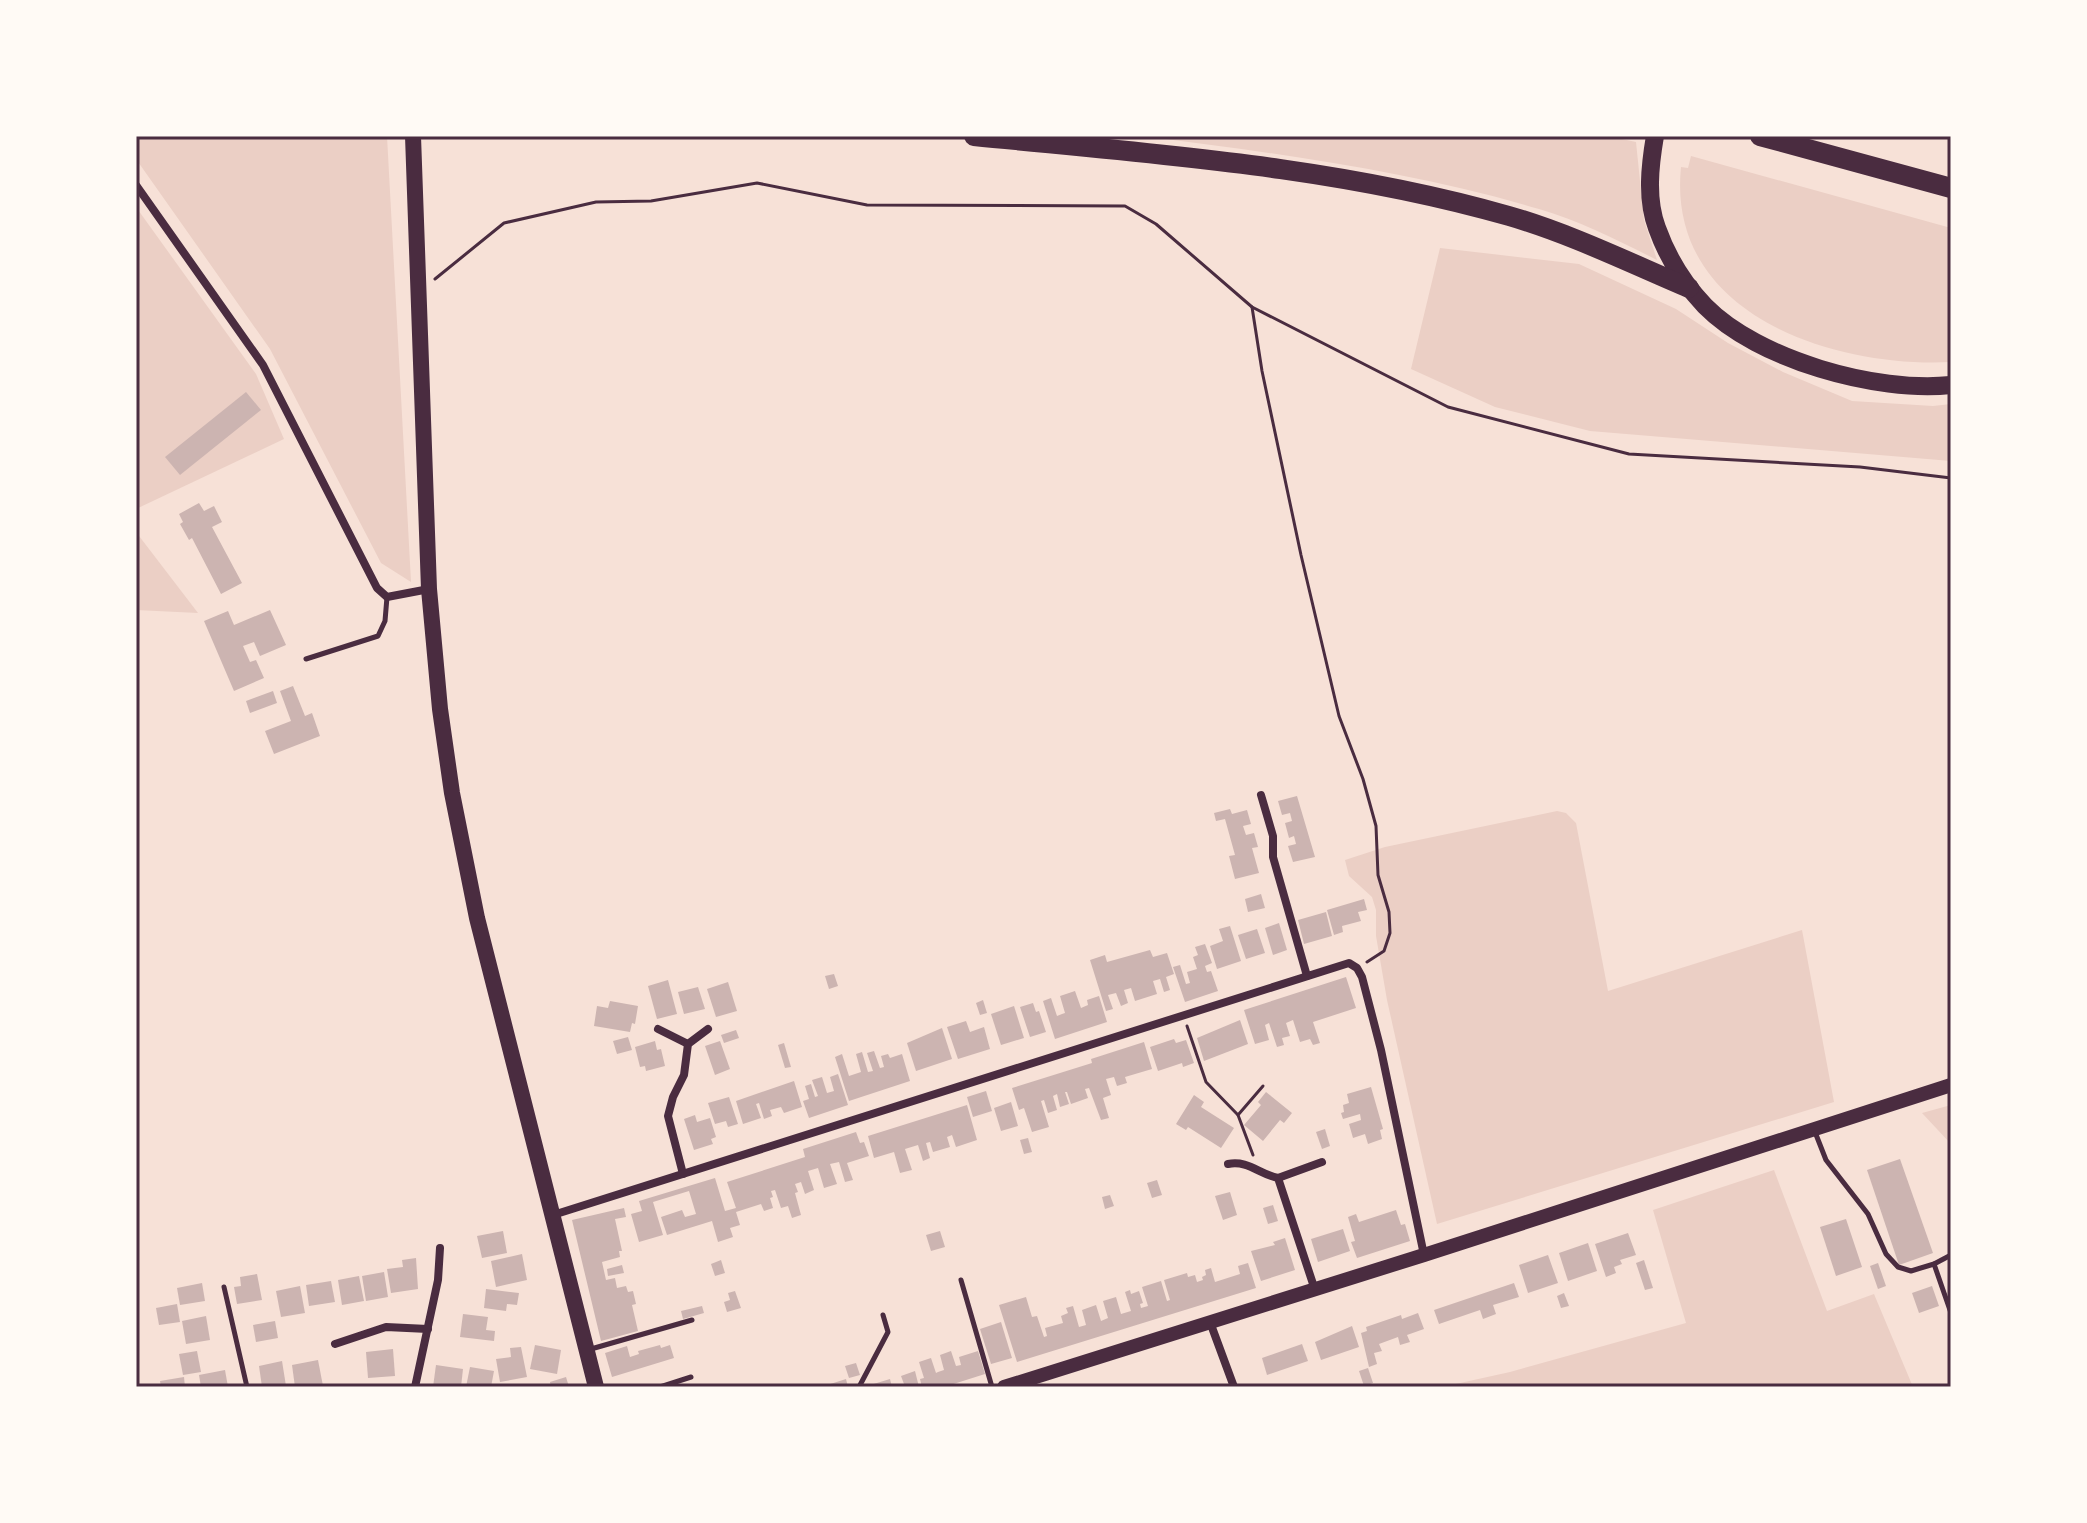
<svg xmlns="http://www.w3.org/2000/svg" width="2087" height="1523" font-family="'Fira Sans',sans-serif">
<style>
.green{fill:#ebcfc5}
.building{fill:#ccb4b1}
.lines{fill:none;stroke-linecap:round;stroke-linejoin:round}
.path{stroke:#4a2c40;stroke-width:3}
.service{stroke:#4a2c40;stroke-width:5}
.minor{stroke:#4a2c40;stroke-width:8}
.tertiary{stroke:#4a2c40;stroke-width:14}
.secondary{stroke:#4a2c40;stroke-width:16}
.trunk{stroke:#4a2c40;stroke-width:18}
.motorway{stroke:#4a2c40;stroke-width:20}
.neatline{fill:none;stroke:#4a2c40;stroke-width:3}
</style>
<rect width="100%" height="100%" fill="#f7e1d7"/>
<g class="green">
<polygon points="136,136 387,136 411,582 381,563 270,349 136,159"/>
<path d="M1143 136H1608L1636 142 1644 220 1657 260C1619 241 1580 221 1539 209 1411 171 1276 153 1143 136Z"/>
<path d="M1691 156 1951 228V362C1832 368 1666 314 1681 167L1688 168Z"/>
<polygon points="136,207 256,374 284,439 136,509"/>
<polygon points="1440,248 1579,264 1676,309 1728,343 1783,372 1852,401 1933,406 1951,404 1951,461 1590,431 1495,407 1411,369"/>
<polygon points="136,532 198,613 136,610"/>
<polygon points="1557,811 1566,813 1576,823 1608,991 1802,930 1834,1102 1437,1224 1387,1000 1376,936 1376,910 1372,897 1349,876 1345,860 1385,847"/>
<polygon points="1951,1105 1951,1144 1922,1113"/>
<polygon points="1774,1170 1827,1311 1874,1294 1913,1387 1442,1387 1510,1372 1686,1323 1653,1210"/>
</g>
<g class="building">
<polygon points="246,392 261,410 180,475 165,457"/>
<polygon points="199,503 204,511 214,506 222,522 212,527 242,583 221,594 192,538 189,540 180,524 183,522 179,514"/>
<polygon points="270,610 286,645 260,656 254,642 243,646 250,662 256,660 264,678 234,691 204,621 228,611 234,625"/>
<polygon points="293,686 305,716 312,713 320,736 274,754 265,731 291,721 280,691"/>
<polygon points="273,691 277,703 250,713 246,701"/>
<polygon points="1297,796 1315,857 1293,862 1288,846 1296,844 1294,836 1289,838 1285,823 1292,821 1290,813 1282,815 1278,801"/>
<polygon points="1230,809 1232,814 1247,810 1251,824 1243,826 1246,835 1254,833 1258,847 1252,848 1259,873 1235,879 1229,856 1235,855 1225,819 1216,821 1214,813"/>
<polygon points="1261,894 1265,908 1248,912 1245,899"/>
<polygon points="1364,899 1367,910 1358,912 1361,921 1342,926 1343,932 1334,935 1327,910"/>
<polygon points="1326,912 1332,936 1304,944 1298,920"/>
<polygon points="1279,923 1287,950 1273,955 1265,928"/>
<polygon points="1230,926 1241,961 1217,969 1210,946 1223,941 1219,929"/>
<polygon points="1257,929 1265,953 1246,959 1238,935"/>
<polygon points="1205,944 1212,963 1205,966 1207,972 1211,971 1218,991 1185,1002 1173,967 1180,965 1186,984 1190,983 1187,972 1197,969 1193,957 1198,955 1195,947"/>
<polygon points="1150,950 1153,957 1167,953 1174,974 1166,977 1170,990 1164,992 1160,979 1153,981 1157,994 1135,1001 1131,988 1124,990 1128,1003 1121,1006 1116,993 1108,995 1113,1009 1106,1011 1090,960 1105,955 1107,962"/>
<polygon points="834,974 838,986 829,989 825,976"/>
<polygon points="1346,977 1356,1008 1313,1022 1320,1043 1313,1045 1310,1039 1300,1042 1293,1020 1286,1023 1290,1036 1282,1038 1284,1045 1277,1047 1269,1023 1265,1025 1269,1040 1255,1044 1244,1010"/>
<polygon points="668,980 677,1014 657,1019 648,986"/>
<polygon points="728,982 737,1011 716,1017 707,989"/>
<polygon points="698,987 705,1009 684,1014 678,992"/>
<polygon points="1075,991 1081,1008 1088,1005 1087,1000 1099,996 1107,1022 1055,1039 1043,1001 1051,998 1057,1016 1062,1014 1065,1013 1060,996"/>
<polygon points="983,1000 987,1013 980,1015 976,1003"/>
<polygon points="610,1001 638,1006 635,1024 632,1023 630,1032 594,1026 597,1006 608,1008"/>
<polygon points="1033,1003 1036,1012 1039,1011 1046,1032 1030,1037 1020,1007"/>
<polygon points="1014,1006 1024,1038 1001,1045 991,1014"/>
<polygon points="1240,1020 1248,1044 1204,1061 1197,1038"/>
<polygon points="966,1021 970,1032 984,1027 990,1049 958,1059 947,1027"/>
<polygon points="942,1028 952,1059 916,1071 907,1043"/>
<polygon points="736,1030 739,1038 724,1043 721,1035"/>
<polygon points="628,1037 632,1050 617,1054 613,1041"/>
<polygon points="1174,1039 1176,1043 1186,1040 1194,1063 1183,1067 1182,1063 1158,1071 1150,1047"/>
<polygon points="655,1041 657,1050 661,1049 665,1066 646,1071 645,1066 640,1067 635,1047"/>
<polygon points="720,1041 730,1069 715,1075 705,1046"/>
<polygon points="1144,1042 1152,1069 1125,1077 1127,1083 1117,1086 1114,1077 1106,1079 1111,1095 1103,1098 1109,1118 1101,1120 1089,1088 1085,1089 1088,1098 1071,1104 1067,1092 1065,1092 1069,1104 1060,1107 1057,1094 1053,1096 1057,1110 1048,1113 1044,1100 1041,1101 1049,1127 1032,1132 1024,1108 1019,1110 1012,1088 1092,1063 1091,1059"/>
<polygon points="784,1043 791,1067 785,1068 778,1045"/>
<polygon points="874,1051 880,1068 884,1067 881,1056 888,1054 890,1058 902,1054 910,1081 849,1101 835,1057 842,1054 849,1076 861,1072 856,1054 862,1052 868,1072 873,1071 867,1053"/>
<polygon points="838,1074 848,1105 809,1118 803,1101 809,1099 805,1086 811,1084 815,1097 818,1096 812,1080 822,1077 827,1093 834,1091 830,1077"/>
<polygon points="794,1081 802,1107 784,1113 781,1107 770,1110 772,1116 764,1119 759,1103 756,1104 761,1118 743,1124 736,1101"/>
<polygon points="1371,1087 1383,1129 1380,1130 1382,1139 1368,1144 1365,1134 1353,1138 1349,1124 1361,1120 1360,1114 1343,1119 1341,1113 1344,1112 1343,1105 1349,1103 1347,1094"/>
<polygon points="986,1091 992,1111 973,1117 967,1097"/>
<polygon points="1266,1092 1292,1113 1284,1123 1280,1120 1263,1141 1244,1125 1261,1105 1258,1102"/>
<polygon points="1194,1095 1204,1102 1201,1107 1234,1128 1221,1148 1188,1127 1186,1130 1176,1124"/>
<polygon points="729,1097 738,1124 728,1127 726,1121 715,1124 708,1103"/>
<polygon points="1011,1102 1018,1126 1001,1131 994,1108"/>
<polygon points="967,1105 977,1140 956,1147 952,1135 947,1137 950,1147 933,1152 930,1142 926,1143 930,1158 923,1161 918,1145 905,1149 912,1170 900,1173 894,1152 874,1158 868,1136"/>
<polygon points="695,1115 697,1122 710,1118 716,1137 711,1139 713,1144 694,1150 684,1119"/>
<polygon points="1325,1129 1330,1146 1322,1149 1316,1132"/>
<polygon points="856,1132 860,1143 864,1142 869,1156 847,1163 853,1180 845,1182 839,1162 830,1164 837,1184 824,1188 818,1168 808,1171 814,1190 805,1194 801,1182 795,1184 798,1192 795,1193 801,1215 792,1218 788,1206 781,1208 775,1190 771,1191 773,1197 770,1198 773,1208 764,1211 761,1204 736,1212 740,1225 730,1228 733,1237 718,1242 712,1221 667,1235 661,1217 682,1210 685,1217 696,1214 689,1191 653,1202 663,1235 639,1242 631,1214 642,1211 639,1201 715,1178 725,1211 736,1208 727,1182 805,1157 803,1149"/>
<polygon points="1028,1138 1032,1152 1024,1154 1020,1140"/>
<polygon points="1900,1159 1933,1253 1899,1265 1867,1170"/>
<polygon points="1157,1180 1162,1195 1152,1198 1147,1183"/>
<polygon points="1230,1192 1237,1215 1223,1220 1215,1196"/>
<polygon points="1110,1195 1114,1206 1105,1209 1102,1197"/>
<polygon points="1273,1205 1278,1221 1268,1224 1263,1208"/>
<polygon points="624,1208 626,1217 615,1219 622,1251 619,1251 620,1257 602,1262 606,1280 615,1278 617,1288 626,1286 628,1292 633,1291 636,1304 632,1305 638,1331 601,1341 572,1220"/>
<polygon points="1396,1210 1401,1225 1405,1224 1410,1241 1357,1258 1351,1242 1355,1241 1348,1217 1356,1214 1359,1222"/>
<polygon points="1846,1219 1862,1267 1836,1276 1820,1227"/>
<polygon points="1343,1229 1350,1251 1318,1262 1311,1239"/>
<polygon points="503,1231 507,1253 482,1258 477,1236"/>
<polygon points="940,1231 945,1247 931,1251 926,1235"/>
<polygon points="1628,1233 1636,1255 1620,1260 1622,1264 1614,1267 1616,1273 1606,1277 1595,1244"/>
<polygon points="1285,1238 1295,1270 1261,1281 1251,1251 1275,1245 1273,1242"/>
<polygon points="1588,1243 1597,1271 1568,1281 1559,1253"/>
<polygon points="522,1254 527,1280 496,1287 491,1261"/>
<polygon points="1548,1255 1558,1283 1528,1293 1519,1265"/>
<polygon points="416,1258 418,1289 391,1293 387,1269 403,1267 402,1260"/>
<polygon points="721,1260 725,1273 715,1276 711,1264"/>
<polygon points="1644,1260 1653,1288 1645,1290 1636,1263"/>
<polygon points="1248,1263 1256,1288 1017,1362 999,1305 1026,1297 1032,1317 1037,1316 1044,1337 1047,1336 1045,1328 1063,1323 1061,1316 1068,1313 1066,1308 1073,1306 1079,1327 1086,1325 1082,1310 1096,1305 1101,1321 1108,1318 1103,1301 1116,1297 1121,1314 1131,1311 1125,1292 1130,1290 1131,1294 1139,1291 1143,1303 1140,1304 1141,1308 1148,1306 1142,1287 1161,1281 1167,1301 1170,1300 1164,1280 1187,1273 1188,1277 1195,1275 1197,1282 1203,1280 1202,1277 1206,1275 1205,1270 1211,1268 1215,1282 1240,1274 1238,1266"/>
<polygon points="1878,1263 1886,1286 1878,1289 1870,1266"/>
<polygon points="622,1265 624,1273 608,1276 607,1269"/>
<polygon points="384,1272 388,1297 366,1301 362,1276"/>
<polygon points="257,1274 262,1300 237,1304 234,1287 241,1286 240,1277"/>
<polygon points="359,1276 364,1301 342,1305 338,1280"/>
<polygon points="331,1281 335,1302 309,1306 306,1285"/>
<polygon points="202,1283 205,1301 180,1305 177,1288"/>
<polygon points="1514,1283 1519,1297 1493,1305 1496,1314 1483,1319 1480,1310 1439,1324 1434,1310"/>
<polygon points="300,1286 305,1313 281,1317 276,1291"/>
<polygon points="1932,1286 1939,1306 1919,1313 1912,1293"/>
<polygon points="486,1289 519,1293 517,1305 507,1304 506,1311 484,1308"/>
<polygon points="735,1291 741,1308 727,1312 724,1302 730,1300 728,1293"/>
<polygon points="1564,1293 1569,1306 1561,1308 1557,1296"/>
<polygon points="177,1304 180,1322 159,1325 156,1308"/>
<polygon points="702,1306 704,1313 683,1319 681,1311"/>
<polygon points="1418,1313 1424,1329 1407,1335 1410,1342 1400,1345 1398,1337 1379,1344 1382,1351 1374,1353 1377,1364 1369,1367 1361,1333 1367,1331 1366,1327 1401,1315 1402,1319"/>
<polygon points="463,1314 488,1317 486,1330 495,1331 494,1341 460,1337"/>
<polygon points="206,1316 210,1340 186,1344 182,1321"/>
<polygon points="275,1321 278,1338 256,1342 253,1325"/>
<polygon points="1001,1322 1012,1358 991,1364 980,1329"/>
<polygon points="1352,1326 1359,1347 1321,1360 1315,1342"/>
<polygon points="1302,1344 1308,1361 1267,1375 1262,1358"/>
<polygon points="535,1345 561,1350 557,1374 530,1369"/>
<polygon points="660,1345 661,1348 670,1345 674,1358 612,1377 605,1353 627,1346 630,1357 639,1354 638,1351"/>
<polygon points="521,1347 527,1377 500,1382 496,1359 511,1357 510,1348"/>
<polygon points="393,1349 395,1376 368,1378 366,1352"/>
<polygon points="197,1351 201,1372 183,1375 179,1354"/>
<polygon points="951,1351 956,1366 961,1365 959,1357 978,1351 985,1374 944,1387 922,1387 920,1379 924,1378 919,1362 931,1358 936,1373 938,1372 944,1370 940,1355"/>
<polygon points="318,1360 323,1386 295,1387 292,1365"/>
<polygon points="282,1361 286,1386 262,1387 259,1366"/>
<polygon points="856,1363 860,1375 849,1378 845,1366"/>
<polygon points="436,1365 463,1369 461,1387 433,1387"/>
<polygon points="470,1367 494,1371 491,1387 466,1387"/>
<polygon points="1368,1368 1373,1383 1364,1386 1359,1371"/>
<polygon points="225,1370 228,1387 201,1387 199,1375"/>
<polygon points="915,1371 919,1387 895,1387 904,1384 901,1376"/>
<polygon points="184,1377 185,1387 161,1387 160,1381"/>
<polygon points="566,1377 569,1387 551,1387 550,1382"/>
<polygon points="846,1379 848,1387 824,1387 824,1386"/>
<polygon points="890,1379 892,1387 867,1387 867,1386"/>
</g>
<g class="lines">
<g class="path">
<polyline points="435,279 504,223 596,202 651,201 757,183 867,205 1125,206 1156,224 1252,307 1448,407 1629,454 1860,467 1951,478"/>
<polyline points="1252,307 1262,371 1301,555 1339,716 1363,779 1376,826 1378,875 1389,912 1390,933 1384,951 1367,962"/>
<polyline points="1187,1026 1206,1082 1238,1115 1253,1155"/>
<polyline points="1238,1115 1263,1086"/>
</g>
<g class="service">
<polyline points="306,659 378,636 385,621 387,597"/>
<polyline points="1815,1132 1826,1160 1868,1214 1886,1254 1898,1267 1911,1271 1934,1264 1951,1255"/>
<polyline points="1934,1264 1951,1313"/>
<polyline points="961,1280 992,1387"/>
<polyline points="224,1287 247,1387"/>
<polyline points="591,1349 692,1320"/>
<polyline points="660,1387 691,1377"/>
<polyline points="859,1387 888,1332 883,1315"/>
</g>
<g class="minor">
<polyline points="136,185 263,365 377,588 387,597 429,589"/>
<polyline points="1261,795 1273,836 1273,857 1307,976"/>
<polyline points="658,1029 688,1044"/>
<path d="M1228 1164C1248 1160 1259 1174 1278 1178L1315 1290"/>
<polyline points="683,1174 668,1116 673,1097 684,1075 688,1044 708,1029"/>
<polyline points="1278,1178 1322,1162"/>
<polyline points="553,1215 1349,963 1357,968 1362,977 1381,1050 1424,1255"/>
<polyline points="1210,1322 1234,1387"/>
<polyline points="335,1344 386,1327 428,1329"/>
<polyline points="415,1387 438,1280 440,1248"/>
</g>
<polyline class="tertiary" points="1004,1387 1424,1255 1951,1085"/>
<polyline class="secondary" points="413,136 429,589 440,709 452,793 477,918 596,1387"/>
<path class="trunk" d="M1655 136C1650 165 1646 199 1657 228 1667 256 1684 284 1705 306 1758 360 1877 393 1951 385"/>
<g class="motorway">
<path d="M974 136C1153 154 1335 166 1509 216 1571 234 1630 263 1689 288"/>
<polyline points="1760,136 1951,188"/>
</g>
</g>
<rect width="2087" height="1523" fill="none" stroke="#fffaf5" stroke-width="276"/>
<rect x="138" y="138" width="1811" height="1247" class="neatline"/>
</svg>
